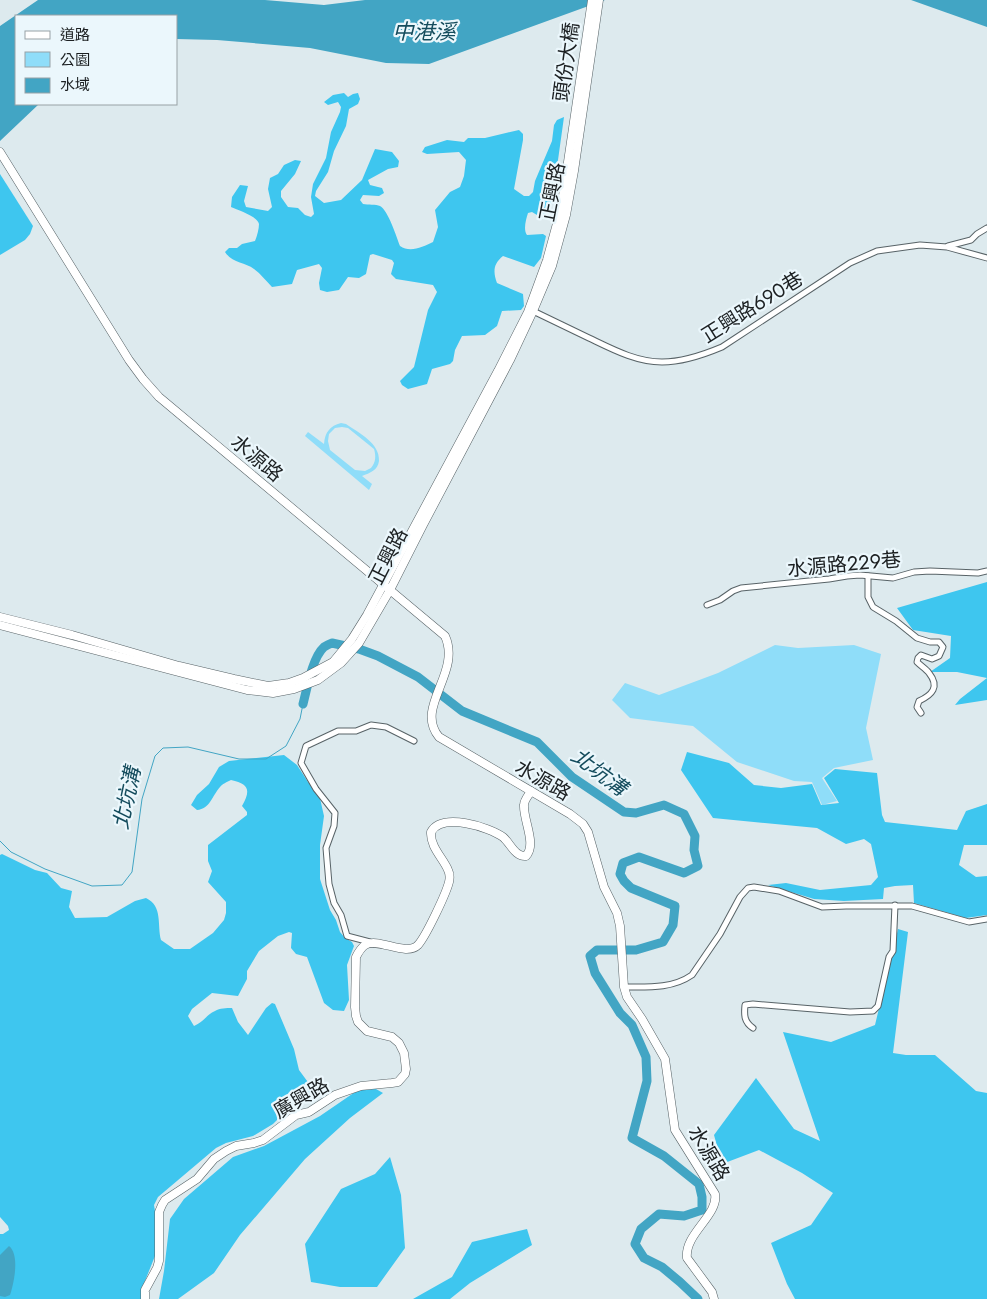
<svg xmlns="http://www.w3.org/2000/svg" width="987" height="1299" font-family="Jost,'Noto Sans TC',sans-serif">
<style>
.green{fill:#8fddf9;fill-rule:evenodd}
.forest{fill:#3ec6ef}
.water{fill:#42a5c4}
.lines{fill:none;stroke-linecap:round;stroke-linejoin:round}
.stream{stroke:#42a5c4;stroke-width:1}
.river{stroke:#42a5c4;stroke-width:9}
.street-casing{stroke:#586367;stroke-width:7}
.secondary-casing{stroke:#586367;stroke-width:9}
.street{stroke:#fff;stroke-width:5}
.secondary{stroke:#fff;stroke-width:8}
.labels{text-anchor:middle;stroke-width:4.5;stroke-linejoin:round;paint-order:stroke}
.street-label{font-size:20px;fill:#1c2022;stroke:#ebf7fc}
.water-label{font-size:21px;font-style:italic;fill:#144c5d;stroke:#ebf7fc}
</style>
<rect width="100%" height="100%" fill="#ddeaee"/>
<g class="green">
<path d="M341 423 346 424C359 433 380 443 379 461 378 470 370 473 362 476L372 484 369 490 305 436 308 432 324 444C325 432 330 426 341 423ZM342 427 348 428 374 449C376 456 376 462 371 468L365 471 355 470 330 450 328 441 329 434 335 428Z"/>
<polygon points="775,645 798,648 854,645 881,654 866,728 873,760 834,768 822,778 837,801 822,805 812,782 794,781 737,762 693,726 630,718 612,700 625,683 659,695 718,673"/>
</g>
<g class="forest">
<path d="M344 93 348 97 353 94 358 93 360 99 358 104 349 109 346 126 334 151 328 172 316 191 315 196 324 203 341 200 362 180 375 149 392 152 399 161 398 167 388 169 368 180 370 185 382 188 384 193 379 196 363 195 360 200 363 204C368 205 376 204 380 206 388 210 397 238 400 246 410 253 423 247 433 242L438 227 435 210 450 192 460 187 464 176 466 160 459 152 427 154 422 152 425 147 447 140 464 142 468 138H485L519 130 523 134V140L514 189 524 196H529L533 192 535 181 552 141 554 125 557 120 564 117 558 160 553 179V199L548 214 542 218 532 212 528 213C526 219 523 230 527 235L543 234 546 236 541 258 534 267 503 256C493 264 493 272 497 283L523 294 524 306 521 310 502 311 497 326 485 335 462 336 455 350 453 361 450 364 432 369 427 384 408 389 402 385 400 381 414 367 428 310 437 292 433 285 396 279 391 274 394 263 392 260 373 254 370 255 366 274 359 278 348 277 339 290 327 292 320 290 319 283 322 268 319 264 297 270 292 284 272 287C266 281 261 274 254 269 245 262 232 263 225 252L229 248H237L242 244 255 241C257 236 259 229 259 224 257 216 238 210 231 207L232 197 240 185 248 186 244 201 246 207 268 211 272 207 268 189 270 178 278 174 284 165 295 160 301 161 295 174 281 191V197L288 207 298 208 305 215 311 217 314 214 311 197 313 184 326 158 331 132 340 112 341 107 338 102 328 105 324 102 333 95Z"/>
<polygon points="0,174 33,226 30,234 25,240 0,255"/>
<polygon points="987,582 987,700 955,705 960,699 987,678 957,672 930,672 950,658 951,636 913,630 897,608"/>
<polygon points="687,752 729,763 754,785 781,788 812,784 821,805 839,803 824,778 835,769 877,773 882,815 885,822 957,830 966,811 987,804 987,845 964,845 959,865 976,877 987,876 987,915 966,918 914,903 913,885 895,886 884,888 883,899 844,901 814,899 768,885 786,883 820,890 871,885 878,877 871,844 864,839 846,844 817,828 713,818 681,770"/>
<path d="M284 755 297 765 308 782 319 794 324 816 320 845V879L330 910 336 920 340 932 345 938 352 942 354 946 347 965 349 1000 344 1011 333 1010 324 1003 307 957 296 954 291 948 292 933 289 932 278 936 259 951 247 971V979L238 996 212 993 192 1009 188 1016 194 1026C205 1021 206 1015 215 1011 220 1008 226 1008 232 1008L238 1022 248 1035 266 1008 272 1003 275 1004 294 1049 299 1070 316 1093 313 1096 291 1106 273 1124 253 1136 226 1143 216 1148 158 1197 154 1205 158 1229 157 1251 141 1291 143 1299H0V1234H3L9 1230 8 1226 0 1217V855L2 854 35 870 47 873 61 888 72 891 69 907 75 918 107 917 135 901 146 898C163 906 157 925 161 940L174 949H190L213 933 224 920 226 913V902L208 882 212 871 208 861V845L247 815V812L242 806C251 790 249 784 231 780 227 782 222 784 220 787 212 796 210 809 197 810L191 805 197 795 209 784 219 767 229 761Z"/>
<polygon points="898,929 908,932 893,1053 906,1055 935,1055 976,1091 987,1093 987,1299 795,1299 787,1284 771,1243 811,1225 833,1193 802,1173 759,1150 722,1164 714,1135 756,1078 794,1129 820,1141 783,1032 831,1042 875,1025"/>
<polygon points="376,1089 383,1093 350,1118 305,1159 240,1235 214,1273 178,1299 159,1299 164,1271 170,1219 184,1199 233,1157 264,1146 320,1116 358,1090"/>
<polygon points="390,1157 401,1195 405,1248 377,1287 340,1287 311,1282 305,1244 341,1189 375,1174"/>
<polygon points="527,1229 532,1245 470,1283 450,1299 413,1299 452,1277 472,1242"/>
</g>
<g class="water">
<polygon points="38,0 265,0 324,5 365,0 605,0 429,64 386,63 310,48 217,40 176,39 176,16 16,16 16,104 39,104 0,141 0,26"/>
<polygon points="911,0 987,0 987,27"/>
<path d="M9 1246C20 1255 14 1283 10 1295L5 1297 0 1296V1255Z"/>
</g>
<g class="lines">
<polyline class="stream" points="0,841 11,852 45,869 92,886 122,885 132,872 142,799 155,756 163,748 188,747 239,759 266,759 286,746 300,719 303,704"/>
<path class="river" d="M303 704C307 689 312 658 324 647 327 645 329 644 332 643L359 649 378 656 418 677 462 711 537 742 572 777 624 812 636 813 664 805 684 814 695 836 694 850 698 866 684 873 639 857 623 863 620 874 624 881 631 888 675 906 673 925 663 942 636 950H597L590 956 595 973 620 1013 632 1025 646 1057 647 1081 632 1138 664 1156 699 1184 702 1197V1210L684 1216 659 1214 641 1229 635 1244 644 1258 662 1267 680 1282 698 1299"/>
<defs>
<g id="street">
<polyline points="948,246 971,240 977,234 987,228"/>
<path d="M533 311C552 320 570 329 589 338 612 349 636 362 662 362 683 362 703 355 722 347L850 263 877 251 920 245 947 247 987 258"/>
<path d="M868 576V597L873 607 896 621 917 638 930 642H939L943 647 939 656 932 659 921 655 918 658 917 662C921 666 926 669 929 673 940 687 932 695 919 701L917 707 921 713"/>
<polyline points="707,605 720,600 733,591 741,588 829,579 847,576 860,575 893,578 914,572 930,571 978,573 987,571"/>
<polyline points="370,942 347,936 341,915 334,903 329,884 326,848 334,826 335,813 316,789 301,763 306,746 338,731 356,731 371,725 386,727 414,741"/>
<path d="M624 987C647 987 672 989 692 975L720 934 740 897 748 888 754 887 779 891 822 907 846 906H912L969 922 987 919"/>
<path d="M753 1028C744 1022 744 1015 745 1005L753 1004 850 1012 873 1011 878 1006 889 957 893 951 895 905"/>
</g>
<g id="secondary">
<path d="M0 152 129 360 143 379 159 397 445 636C462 673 414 707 439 737L570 814 583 824 588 832 604 887 617 913 620 926 624 987 627 997 642 1019 665 1059 675 1130 715 1194C719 1215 684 1234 687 1258L712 1292 714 1299"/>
<polyline points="0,617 72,635 179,666 234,679 268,686 289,683 303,678 333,662 352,639 367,615 498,371 528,312 547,260 561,209 592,0"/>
<polyline points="0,625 247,690 273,693 294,689 318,680 341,663 359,643 390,590 423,525 510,360 533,311 552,266 566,215 574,171 599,0"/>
<path d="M145 1299V1290L157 1268 159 1261V1212L162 1205 165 1200 197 1179 214 1159 226 1151 236 1146 254 1143 263 1140 296 1115 309 1112 335 1095 361 1086 392 1083 398 1082 405 1074 406 1069 404 1053 399 1043 392 1037 367 1031 358 1022 356 1016 355 1007 356 957C358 953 361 948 365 945 378 937 406 957 418 945 426 936 446 894 449 882 450 878 450 874 448 870 443 858 430 847 431 832 442 812 489 827 503 837 511 844 515 857 526 856 537 844 523 820 524 805 524 800 529 795 531 791"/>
</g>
</defs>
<use href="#street" class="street-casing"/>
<use href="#secondary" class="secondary-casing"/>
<use href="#street" class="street"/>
<use href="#secondary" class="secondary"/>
</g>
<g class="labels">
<g class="street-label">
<text transform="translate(566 62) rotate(-82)" y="7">頭份大橋</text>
<text transform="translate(552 192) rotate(-79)" y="7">正興路</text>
<text transform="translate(752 307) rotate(-32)" y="7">正興路690巷</text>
<text transform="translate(257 458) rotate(40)" y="7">水源路</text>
<text transform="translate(388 556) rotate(-63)" y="7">正興路</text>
<text transform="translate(844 564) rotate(-5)" y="7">水源路229巷</text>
<text transform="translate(543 780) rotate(30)" y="7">水源路</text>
<text transform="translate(301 1098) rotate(-30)" y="7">廣興路</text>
<text transform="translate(709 1153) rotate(59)" y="7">水源路</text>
</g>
<g class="water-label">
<text x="424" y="39">中港溪</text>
<text transform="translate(599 772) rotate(37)" y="7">北坑溝</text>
<text transform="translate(127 798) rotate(-78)" y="7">北坑溝</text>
</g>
</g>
<rect x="15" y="15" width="162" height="90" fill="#ebf7fc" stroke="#98a1a5"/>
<rect x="25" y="31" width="25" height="8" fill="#ffffff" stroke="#98a1a5"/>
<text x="60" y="40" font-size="15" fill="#1c2022">道路</text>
<rect x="25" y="52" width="25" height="15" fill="#8fddf9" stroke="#98a1a5"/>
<text x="60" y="65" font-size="15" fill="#1c2022">公園</text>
<rect x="25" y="78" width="25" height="15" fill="#42a5c4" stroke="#98a1a5"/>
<text x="60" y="90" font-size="15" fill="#1c2022">水域</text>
</svg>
